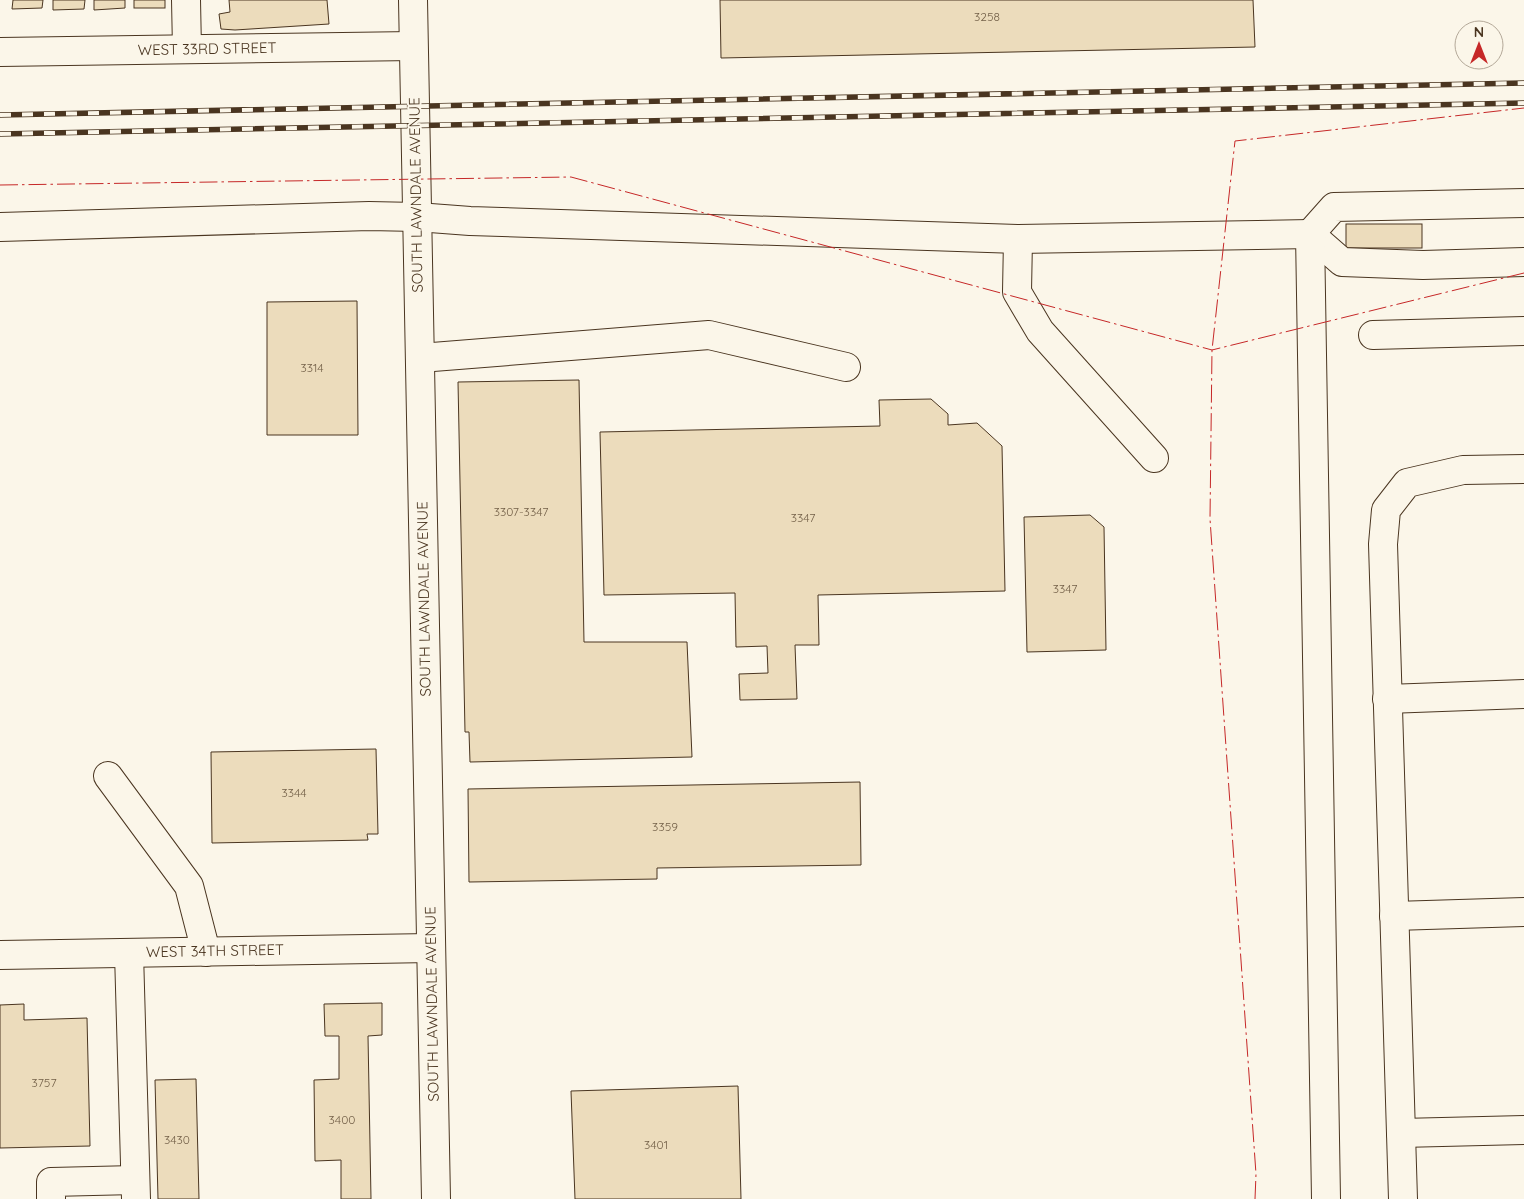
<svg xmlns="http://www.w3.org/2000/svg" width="1524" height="1199" font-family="Quicksand,sans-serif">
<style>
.building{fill:#ecdcbc;stroke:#4a3520}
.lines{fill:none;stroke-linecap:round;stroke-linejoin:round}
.minor-casing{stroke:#4a3520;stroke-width:30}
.minor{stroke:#fbf6e9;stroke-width:28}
.rail-casing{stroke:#4a3520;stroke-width:5.5}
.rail{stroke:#fbf6e9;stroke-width:4;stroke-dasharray:11;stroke-linecap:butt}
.power{stroke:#c62828;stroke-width:1;stroke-dasharray:18 4 2.5 4;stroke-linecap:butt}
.labels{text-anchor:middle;stroke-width:4;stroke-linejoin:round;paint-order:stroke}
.number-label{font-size:12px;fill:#725f47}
.street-label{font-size:15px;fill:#4a3520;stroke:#fbf6e9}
</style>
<rect width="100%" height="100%" fill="#fbf6e9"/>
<g class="building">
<polygon points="13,0 43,0 42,8 12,9"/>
<polygon points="53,0 85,0 84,9 53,10"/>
<polygon points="94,0 125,0 125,8 94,10"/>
<rect x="134" y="0" width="31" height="8"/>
<polygon points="229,0 327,0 329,24 235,30 221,29 219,14 230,12"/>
<polygon points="720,0 1253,0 1255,47 721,58"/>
<rect x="1346" y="224" width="76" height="24"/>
<polygon points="357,301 358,435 267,435 267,302"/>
<polygon points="579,380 584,642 687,642 692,757 470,762 469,732 465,732 458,382"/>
<polygon points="931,399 948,414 948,425 977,423 1002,446 1005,591 818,595 819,645 795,645 797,699 740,700 739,674 768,673 767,646 736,647 735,593 604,595 600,432 880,426 879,400"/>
<polygon points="1090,515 1104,527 1106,650 1027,652 1024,517"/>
<polygon points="376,749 378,834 367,834 368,840 212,843 211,752"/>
<polygon points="860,782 861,865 657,868 657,879 469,882 468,789"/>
<polygon points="382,1003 382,1035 368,1036 371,1199 341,1199 341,1160 315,1161 314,1080 339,1079 339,1036 325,1036 324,1004"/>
<polygon points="24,1004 24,1020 87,1018 90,1146 0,1148 0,1005"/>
<polygon points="196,1079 199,1199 158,1199 155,1080"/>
<polygon points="738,1086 741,1199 575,1199 571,1091"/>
</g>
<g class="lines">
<defs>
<g id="minor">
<polyline points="186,0 187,49"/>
<polyline points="413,0 436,1199"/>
<polyline points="0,52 413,46"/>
<polyline points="0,227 369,216 417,217 470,221 1018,239 1310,234 1342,262 1423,265 1524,262"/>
<polyline points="1018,239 1017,292 1040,331 1154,458"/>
<polyline points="1373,335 1524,331"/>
<polyline points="420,358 709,335 846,367"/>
<polyline points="1387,699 1524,694"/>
<polyline points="108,776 189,886 206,952"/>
<polyline points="1394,916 1524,912"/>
<polyline points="129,953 136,1199"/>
<polyline points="0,955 431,948"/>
<polyline points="1401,1133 1524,1130"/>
<polyline points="51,1199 51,1182 135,1180"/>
<polyline points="1326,1199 1310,234 1334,207 1524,203"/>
<polyline points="1403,1199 1383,544 1386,510 1407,483 1463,470 1524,469"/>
</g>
</defs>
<use href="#minor" class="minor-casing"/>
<use href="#minor" class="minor"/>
<defs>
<g id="rail">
<polyline points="0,115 1524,83"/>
<polyline points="0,134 1524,103"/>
</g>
</defs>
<use href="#rail" class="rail-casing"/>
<use href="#rail" class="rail"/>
<g class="power">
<polyline points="0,185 571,177 1212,350 1524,273"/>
<polyline points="1255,1199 1256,1174 1210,519 1212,350 1235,141 1524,108"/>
</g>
</g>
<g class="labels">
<g class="number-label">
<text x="987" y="21">3258</text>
<text x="312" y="372">3314</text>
<text x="521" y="516">3307-3347</text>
<text x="803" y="522">3347</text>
<text x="1065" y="593">3347</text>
<text x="294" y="797">3344</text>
<text x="665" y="831">3359</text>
<text x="44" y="1087">3757</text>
<text x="342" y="1124">3400</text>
<text x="177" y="1144">3430</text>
<text x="656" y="1149">3401</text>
</g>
<g class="street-label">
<text transform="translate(207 49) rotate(-1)" y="5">WEST 33RD STREET</text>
<text transform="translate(416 195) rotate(-91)" y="5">SOUTH LAWNDALE AVENUE</text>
<text transform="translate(424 599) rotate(-91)" y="5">SOUTH LAWNDALE AVENUE</text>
<text transform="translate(215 951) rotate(-1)" y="5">WEST 34TH STREET</text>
<text transform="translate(432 1004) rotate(-91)" y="5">SOUTH LAWNDALE AVENUE</text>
</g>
</g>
<g transform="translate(1479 45)"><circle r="24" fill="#fbf6e9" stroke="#b4a999"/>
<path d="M0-4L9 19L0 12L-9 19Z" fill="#c62828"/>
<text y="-8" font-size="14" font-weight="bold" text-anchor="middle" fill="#4a3520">N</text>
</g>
</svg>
